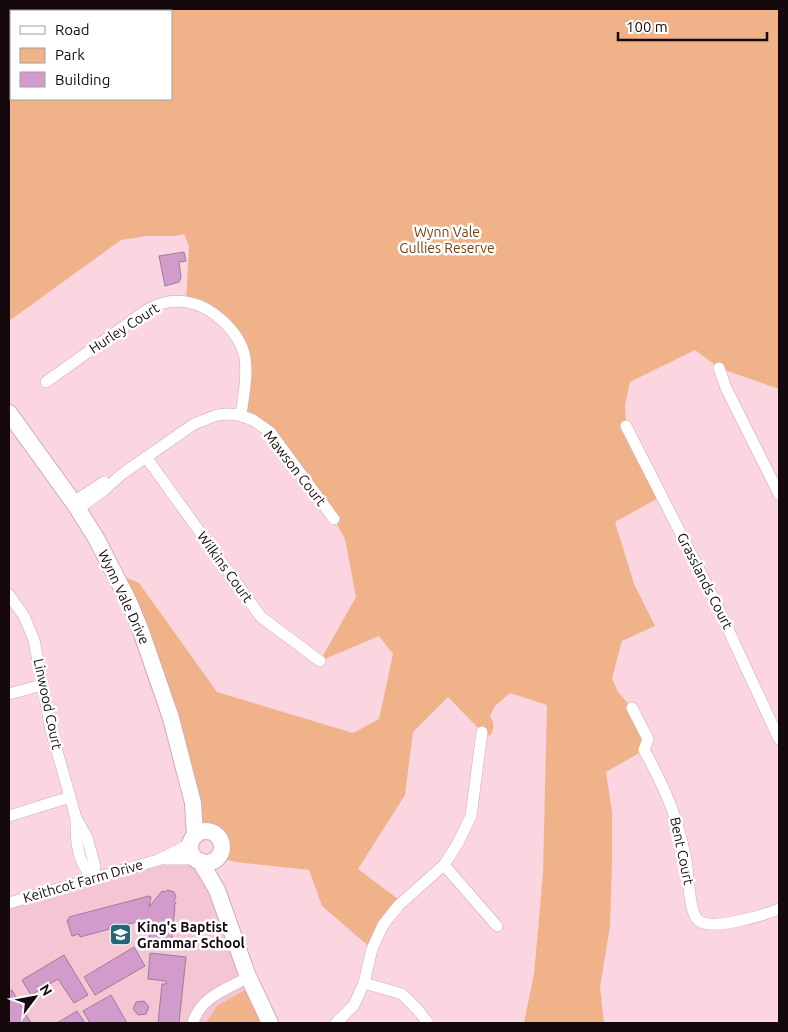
<svg xmlns="http://www.w3.org/2000/svg" width="788" height="1032" font-family="Ubuntu,sans-serif">
<style>
.built{fill:#f4c6d4}
.green{fill:#f0b389;fill-rule:evenodd}
.building{fill:#d29bcb;stroke:#998096}
.lines{fill:none;stroke-linecap:round;stroke-linejoin:round}
.minor-casing{stroke:#cfaab5;stroke-width:12}
.secondary-casing{stroke:#cfaab5;stroke-width:18}
.minor{stroke:#fff;stroke-width:11}
.secondary{stroke:#fff;stroke-width:16}
.labels{text-anchor:middle;stroke-width:5;stroke-linejoin:round;paint-order:stroke}
.park-label{font-size:14px;fill:#794112;stroke:#fff}
.street-label{font-size:14px;fill:#15090d;stroke:#fff}
.poi-label{font-size:14px;font-weight:bold;fill:#15090d;stroke:#fff;text-anchor:start}
</style>
<rect width="100%" height="100%" fill="#fbd5e0"/>
<polygon class="built" points="158,860 199,861 272,1023 9,1023 9,903"/>
<g class="green">
<path d="M9 9H779V389L719 368 695 350 630 382 625 405 626 426 662 496 615 522 634 584 655 626 622 641 612 678 618 692 632 708 648 739 644 750 606 772 612 812V863L610 926 600 987 604 1023H524L534 974 543 873 547 705 510 693 495 706 490 716C495 724 494 728 490 736L482 732 448 697 413 732 405 795 358 869 402 902 372 949 322 906 309 870 235 862 218 857C229 840 210 830 201 818L115 573 139 583 217 692 353 733 379 719 393 654 379 636 320 661 356 597 345 539 334 519 279 443 241 416 245 358 229 328 186 302 189 246 184 234 175 236H147L121 240 9 321ZM11 11H171V99H11Z"/>
<polygon points="245,990 261,1023 206,1023 217,1006"/>
</g>
<g class="building">
<polygon points="184,252 186,261 179,262 181,278 179,282 165,286 159,256"/>
<polygon points="168,890 174,892 176,897 174,901 176,903 174,906 175,907 171,946 153,943 154,942 149,941 150,934 136,922 80,937 79,934 72,936 67,920 69,920 69,917 149,896 151,897 149,907 162,891 164,892"/>
<polygon points="134,947 145,966 95,995 84,977"/>
<polygon points="150,953 186,957 179,1023 158,1023 162,984 166,984 166,981 148,979"/>
<polygon points="64,955 88,995 74,1003 58,979 31,995 22,980"/>
<polygon points="12,990 31,1023 9,1023 9,992"/>
<polygon points="111,995 127,1023 90,1023 83,1011"/>
<polygon points="144,1001 149,1007 146,1014 138,1015 133,1009 136,1002"/>
<polygon points="77,1011 85,1023 57,1023"/>
</g>
<g class="lines">
<defs>
<g id="minor">
<polyline points="719,368 726,388 779,494"/>
<path d="M46 382 147 310C174 294 202 301 224 322 234 332 243 344 245 358 248 377 243 397 241 416"/>
<polyline points="626,426 714,599 779,739"/>
<polyline points="146,457 261,617 320,661"/>
<polyline points="76,506 85,504 104,490 122,474 194,424 217,415 228,414 239,415 253,420 270,432 334,519"/>
<polyline points="76,506 81,497 104,482"/>
<polyline points="9,595 24,616 34,640 51,730 76,818 87,838 95,866 93,878"/>
<polyline points="9,694 42,685"/>
<path d="M632 708 648 739 644 750C665 788 678 818 686 860 689 874 688 911 698 920 710 932 764 915 779 909"/>
<polyline points="9,816 70,797"/>
<path d="M76 820C76 842 77 862 93 878"/>
<polyline points="165,859 196,859"/>
<polyline points="444,865 497,926"/>
<polyline points="9,903 158,860 190,844"/>
<polyline points="364,983 402,994 417,1009 428,1023"/>
<path d="M193 1023C200 997 227 989 249 977"/>
<polyline points="336,1023 354,1005 364,983 372,949 383,925 399,905 444,865 458,843 471,816 482,732"/>
</g>
<g id="secondary">
<polyline points="9,413 76,506 96,538 129,602 141,631 171,718 193,803 195,836"/>
<circle cx="206" cy="847" r="16"/>
<polyline points="200,861 217,890 247,974 270,1023"/>
</g>
</defs>
<use href="#minor" class="minor-casing"/>
<use href="#secondary" class="secondary-casing"/>
<use href="#minor" class="minor"/>
<use href="#secondary" class="secondary"/>
</g>
<defs>
<symbol id="school-square" viewBox="-11 -11 22 22"><rect x="-9" y="-9" width="18" height="18" rx="4" fill="#236878" stroke="#fff"/><path d="M0-5L7-2L0 1L-7-2ZM-4 1L0 2.5L4 1V4Q0 6-4 4Z" fill="#fff"/></symbol>
</defs>
<g fill-rule="evenodd">
<use href="#school-square" x="108" y="922" width="25" height="25"/>
</g>
<g class="labels">
<g class="park-label">
<text x="447" y="237">Wynn Vale<tspan x="447" dy="16">Gullies Reserve</tspan></text>
</g>
<g class="street-label">
<text transform="translate(124 328) rotate(-33)" y="5">Hurley Court</text>
<text transform="translate(295 468) rotate(52)" y="5">Mawson Court</text>
<text transform="translate(225 567) rotate(54)" y="5">Wilkins Court</text>
<text transform="translate(705 581) rotate(63)" y="5">Grasslands Court</text>
<text transform="translate(124 597) rotate(65)" y="5">Wynn Vale Drive</text>
<text transform="translate(48 704) rotate(78)" y="5">Linwood Court</text>
<text transform="translate(682 851) rotate(78)" y="5">Bent Court</text>
<text transform="translate(83 881) rotate(-16)" y="5">Keithcot Farm Drive</text>
</g>
<g class="poi-label">
<text x="137" y="932">King's Baptist<tspan x="137" dy="16">Grammar School</tspan></text>
</g>
</g>
<rect width="788" height="1032" fill="none" stroke="#15090d" stroke-width="20"/>
<rect x="10" y="10" width="162" height="90" fill="#ffffff" stroke="#a19d9e"/>
<rect x="20" y="26" width="25" height="8" fill="#ffffff" stroke="#a19d9e"/>
<text x="55" y="35" font-size="15" fill="#15090d">Road</text>
<rect x="20" y="48" width="25" height="15" fill="#f0b389" stroke="#a19d9e"/>
<text x="55" y="60" font-size="15" fill="#15090d">Park</text>
<rect x="20" y="72" width="25" height="15" fill="#d29bcb" stroke="#a19d9e"/>
<text x="55" y="85" font-size="15" fill="#15090d">Building</text>
<g transform="translate(35 997) rotate(58)" stroke="#ffffff" stroke-width="4" paint-order="stroke">
<path d="M0-4L9 19L0 12L-9 19Z" fill="#15090d"/>
<text y="-8" font-size="14" font-weight="bold" text-anchor="middle" fill="#15090d">N</text>
</g>
<path d="M618 32v8h149v-8" fill="none" stroke="#15090d" stroke-width="2.5"/>
<text x="626" y="32" font-size="15" fill="#15090d" stroke="#ffffff" stroke-width="4" paint-order="stroke">100 m</text>
</svg>
